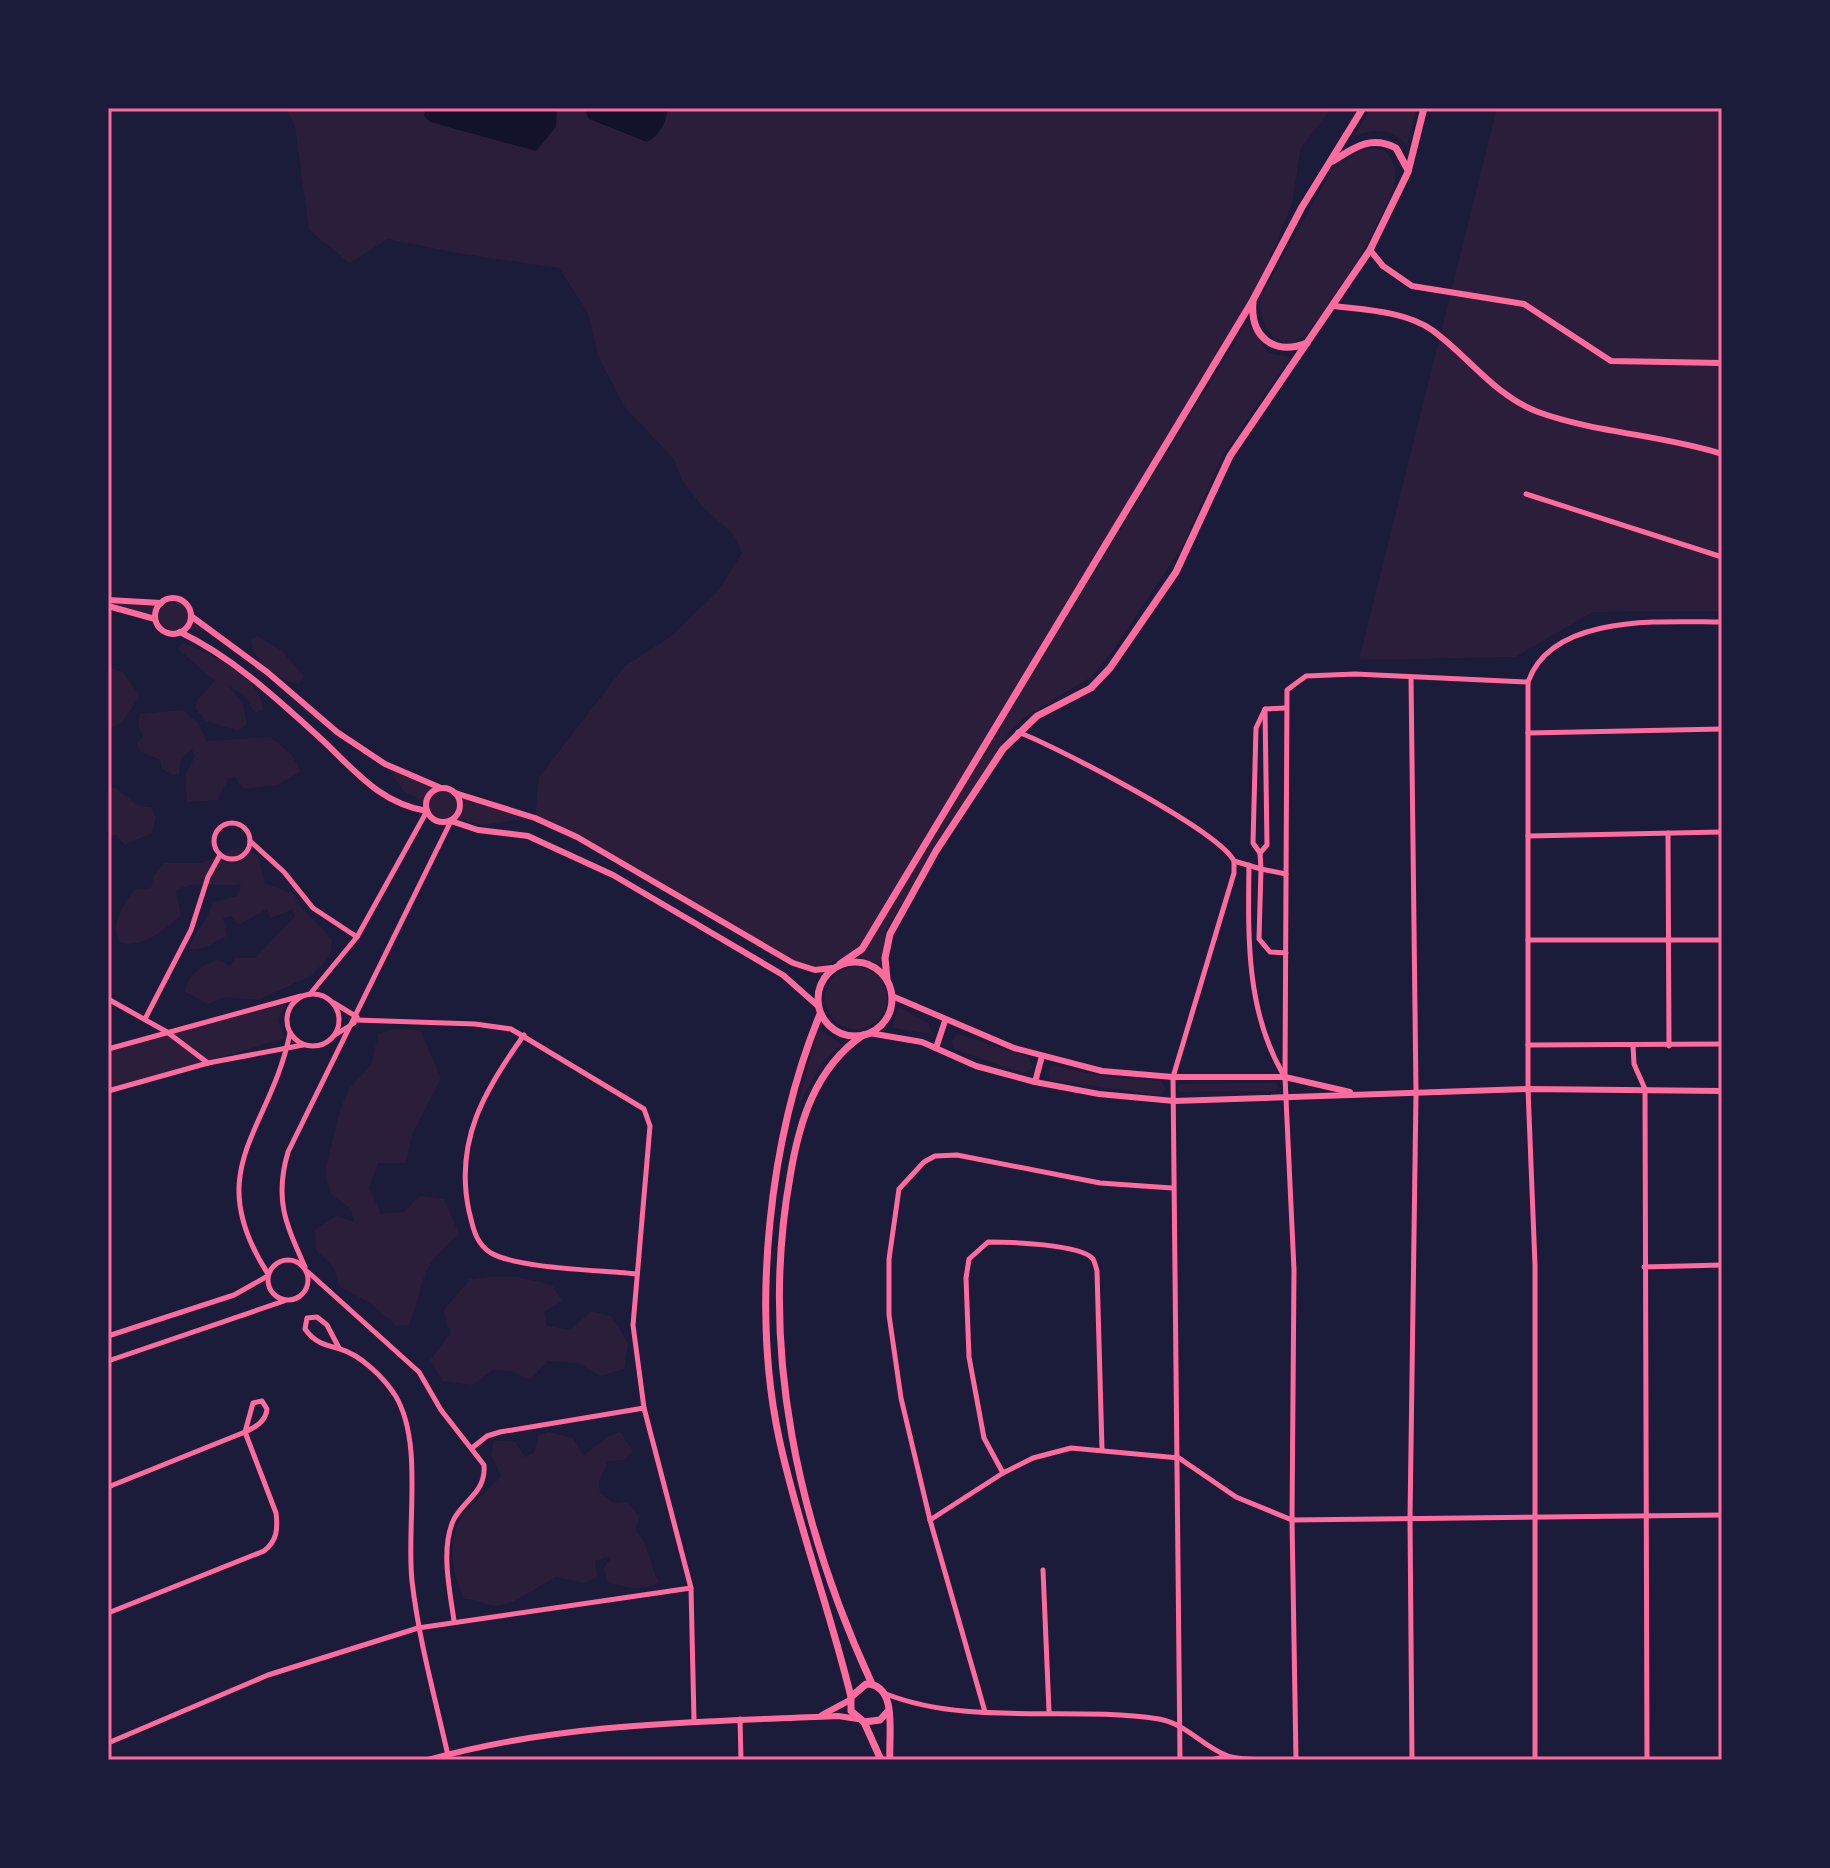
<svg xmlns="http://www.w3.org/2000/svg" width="1830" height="1868" font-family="'Work Sans',sans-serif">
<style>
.green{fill:#2a1e3b}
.water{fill:#12122b}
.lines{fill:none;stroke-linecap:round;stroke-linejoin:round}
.minor{stroke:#ff6b9d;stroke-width:5}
.secondary{stroke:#ff6b9d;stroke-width:6}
.primary{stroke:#ff6b9d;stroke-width:7}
.neatline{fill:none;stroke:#ff6b9d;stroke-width:3}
</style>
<rect width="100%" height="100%" fill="#1b1b3a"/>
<g class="green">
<polygon points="286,108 1332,108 1301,147 1292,204 1253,300 862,949 815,970 806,969 620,860 535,818 481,825 456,817 445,822 436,821 419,799 404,792 385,764 441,788 535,818 539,777 624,667 670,637 718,591 742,553 734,535 703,507 682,481 674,459 625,408 598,356 588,313 559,268 457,253 388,239 350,263 309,230 295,126"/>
<path d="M1371 108H1416L1407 146C1392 127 1374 129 1354 136Z"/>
<polygon points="1497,108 1722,108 1722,611 1593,612 1515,657 1359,660"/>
<path d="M1374 148 1385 151C1393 160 1396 168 1395 180 1391 209 1319 334 1293 343 1267 342 1261 321 1259 299L1333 168 1360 151Z"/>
<polygon points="1247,322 1269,353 1290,357 1222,457 1183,545 1110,655 1091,677 1025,717 1010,731 886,929 882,967 860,957"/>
<polygon points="176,598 186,604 191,616 211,633 186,628 168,633 155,619 109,603 161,603"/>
<path d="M257 636 282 651 304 676 299 684C280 682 251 660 251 639Z"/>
<path d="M182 643C210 653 261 676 263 710L255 713 245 696 229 686 243 703 247 724 238 731 206 721 195 708 198 699 215 681 178 649Z"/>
<polygon points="108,667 123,672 140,696 122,722 108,729"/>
<polygon points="183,710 199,724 206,741 270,737 291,754 301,771 277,785 244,789 234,777 228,779 218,800 187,802 185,776 195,756 192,750 181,758 179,774 171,774 162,769 160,760 140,751 137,742 143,737 138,726 140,714"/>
<polygon points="115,787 138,806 151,807 156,817 152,833 125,845 116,835 108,835 111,803 108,790"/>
<path d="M238 847 258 856 265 883 294 894 301 908 332 939 330 956 312 975 259 1000 224 997 208 1004 185 992C188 973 202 967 217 959L230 966 235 958H255L295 916 292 910 270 918 267 909 238 925 231 916 223 918 227 936 204 948 189 950C191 934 209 922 212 902L237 896 241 884C216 889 197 878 176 891L181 916C162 931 144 948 120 943 109 924 123 906 134 890L151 888 154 875 164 863H201Z"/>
<circle cx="856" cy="998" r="31"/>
<polygon points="286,1004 278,1020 285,1038 108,1091 108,1049"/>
<polygon points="899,1007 929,1024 932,1034 892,1028"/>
<path d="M392 1029 420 1030 441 1078 413 1133 405 1163H378L369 1188 381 1214 404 1212 419 1196 444 1199 459 1234C415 1271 428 1277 409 1325L397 1326 370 1303 340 1287 333 1266 316 1250 315 1230 336 1216 354 1222 351 1209 331 1194 325 1171 340 1110 349 1089 371 1065 378 1035Z"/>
<polygon points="818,1029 842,1044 821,1064 802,1100 799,1100"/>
<polygon points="958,1034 1028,1057 1033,1068 1023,1073 954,1049 951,1041"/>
<polygon points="1053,1066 1108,1077 1161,1081 1166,1089 1159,1095 1050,1080 1047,1072"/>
<polygon points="1275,1083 1279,1087 1275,1091 1180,1092 1177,1088 1180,1084"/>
<polygon points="488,1277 518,1277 552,1285 562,1301 544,1312 547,1326 571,1330 591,1311 611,1316 628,1343 624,1369 600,1376 578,1363 548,1361 530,1380 511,1371 492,1370 473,1385 443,1381 430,1360 450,1334 444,1310 470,1279"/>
<path d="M549 1432 573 1438 583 1456 607 1437 620 1432 633 1451 624 1460 608 1461 599 1482 600 1493 614 1503 627 1502 639 1516 636 1531C650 1546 649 1564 659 1582 643 1592 623 1588 607 1581L604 1567 610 1560 606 1557 595 1561 597 1577 586 1583 556 1577C538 1585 510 1610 490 1605 480 1602 475 1599 465 1599 452 1577 447 1542 461 1518 467 1507 490 1489 501 1476L491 1454 494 1440 515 1442 525 1457 535 1452 538 1435Z"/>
</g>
<g class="water">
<polygon points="426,108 557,108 556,127 536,151 430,122 424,116"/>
<path d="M584 108H668C666 123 660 135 647 142L589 119Z"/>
</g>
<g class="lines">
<g class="minor">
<polyline points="1526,494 1722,557"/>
<polyline points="1411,677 1416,1093 1410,1518 1412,1760"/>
<polyline points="1285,708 1265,709 1256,728 1253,843 1260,853 1261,869 1286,874"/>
<path d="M1018 732C1057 747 1218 830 1234 861L1261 869 1259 939 1270 952 1286 953"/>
<polyline points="1528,733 1722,729"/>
<circle cx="232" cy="841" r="18"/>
<polyline points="1668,833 1669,1046"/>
<polyline points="1528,836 1722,832"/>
<polyline points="250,841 284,872 313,908 357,937"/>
<polyline points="1260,853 1267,845 1265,709"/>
<path d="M1249 865C1248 937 1246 1010 1283 1074"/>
<polyline points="1528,940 1722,940"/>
<circle cx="313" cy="1020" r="26"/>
<polyline points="310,994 357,937 427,811"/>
<polyline points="108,999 167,1032 208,1063"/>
<polyline points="334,1003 357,1017"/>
<polyline points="145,1019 191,930 208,877 220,855"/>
<polyline points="356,1020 475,1024 511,1029 644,1109 650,1126 633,1325 644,1408 691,1588 694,1720"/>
<polyline points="335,1035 354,1023"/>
<path d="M524 1035C485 1089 454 1141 469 1211 473 1227 475 1243 491 1253 519 1269 602 1270 637 1274"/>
<polyline points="1528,1045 1722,1044"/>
<polyline points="1633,1045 1634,1064 1645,1089 1647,1760"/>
<polyline points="108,1049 301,996"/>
<polyline points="108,1091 208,1063 303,1045"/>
<circle cx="288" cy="1280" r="20"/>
<path d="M305 1267C286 1224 274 1200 288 1152L451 821"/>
<polyline points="1644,1267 1722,1265"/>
<path d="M308 1272 419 1372 441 1410 484 1465C486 1492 465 1499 454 1519 440 1548 450 1591 454 1621"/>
<path d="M268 1274C200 1168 270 1132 290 1033"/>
<polyline points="108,1336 234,1295 266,1277"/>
<path d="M339 1348 327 1325 317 1317 307 1318 305 1329C315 1343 325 1345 340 1349 361 1355 384 1378 395 1395 424 1442 406 1526 412 1581 419 1642 436 1701 449 1760"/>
<polyline points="108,1361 284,1301"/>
<polyline points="472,1448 487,1436 500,1432 644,1408"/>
<path d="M1003 1473 984 1438 969 1357 966 1278 969 1259 988 1242C1008 1242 1081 1244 1093 1259 1095 1263 1096 1267 1097 1271L1102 1449"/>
<path d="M108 1487 245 1432C256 1427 266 1421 267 1409L262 1401 253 1403 245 1432"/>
<polyline points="930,1520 1003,1473 1033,1458 1071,1448 1179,1458 1236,1497 1292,1520 1722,1515"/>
<polyline points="1043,1570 1049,1711"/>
<path d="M108 1613 264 1551C277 1541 278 1529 276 1513L245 1432"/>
<path d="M886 1694C971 1727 1070 1705 1159 1719 1187 1724 1203 1747 1228 1756 1237 1759 1249 1759 1259 1760"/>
<polyline points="985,1712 930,1520 901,1398 889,1315 889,1259 899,1189 924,1162 935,1156 957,1155 1100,1183 1172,1188"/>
<polyline points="740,1719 741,1760"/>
<polyline points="108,1743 268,1675 418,1628 691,1588"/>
<polyline points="1180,1760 1173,1077 1234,873 1234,861"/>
<polyline points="1212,1760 1227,1756"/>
<polyline points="1296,1760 1292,1520 1294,1270 1285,1077 1287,690 1306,676 1355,674 1528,682"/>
<path d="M1535 1760V1265L1528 1089V682C1552 613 1663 622 1722 622"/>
</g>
<g class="secondary">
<polyline points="1370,250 1383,266 1412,286 1524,304 1611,361 1722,363"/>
<path d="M1333 306C1365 310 1405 311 1432 330 1468 356 1495 396 1538 412 1596 433 1663 435 1722 454"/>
<circle cx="173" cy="616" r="18"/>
<polyline points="108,600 161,603"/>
<polyline points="108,606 155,619"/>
<polyline points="191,616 267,672 337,732 385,764 441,788"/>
<path d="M180 632C232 657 275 697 318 736 353 768 378 803 427 811"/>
<circle cx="443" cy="805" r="17"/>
<polyline points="455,793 535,818 577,837 793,963 815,970 832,968"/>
<polyline points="451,821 478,830 528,836 613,875 783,975 818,1006"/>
<polyline points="892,996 1014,1048 1102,1071 1173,1077 1285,1077 1350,1092"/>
<polyline points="869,1033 922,1042 976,1066 1035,1082 1099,1094 1174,1101 1528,1089 1722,1091"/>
<polyline points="936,1048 945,1021"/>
<polyline points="1035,1082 1042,1056"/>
<polyline points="822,1715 850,1700"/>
<path d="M428 1760C562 1722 700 1722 838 1716L858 1719"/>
</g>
<g class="primary">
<path d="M1333 161C1355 147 1371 135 1396 148L1408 170"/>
<path d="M1253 302C1250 337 1274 356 1307 343"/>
<circle cx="855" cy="999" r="37"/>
<polyline points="840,964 862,949 1253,300 1302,207 1363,108"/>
<polyline points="887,979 885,958 890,934 936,851 1003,749 1037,716 1091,688 1110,668 1176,572 1230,456 1370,250 1408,172 1424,108"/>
<path d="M820 1014C769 1138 751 1306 779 1438 798 1526 830 1610 851 1697"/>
<path d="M863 1035C815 1068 799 1122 790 1177 759 1350 799 1526 872 1684"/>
<path d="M888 1711 880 1720 864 1722 851 1711V1697L866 1684C899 1684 888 1737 890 1760"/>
<polyline points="864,1722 881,1760"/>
</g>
</g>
<rect width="1830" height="1868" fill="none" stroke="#1b1b3a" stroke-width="220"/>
<rect x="110" y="110" width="1610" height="1648" class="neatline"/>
</svg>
